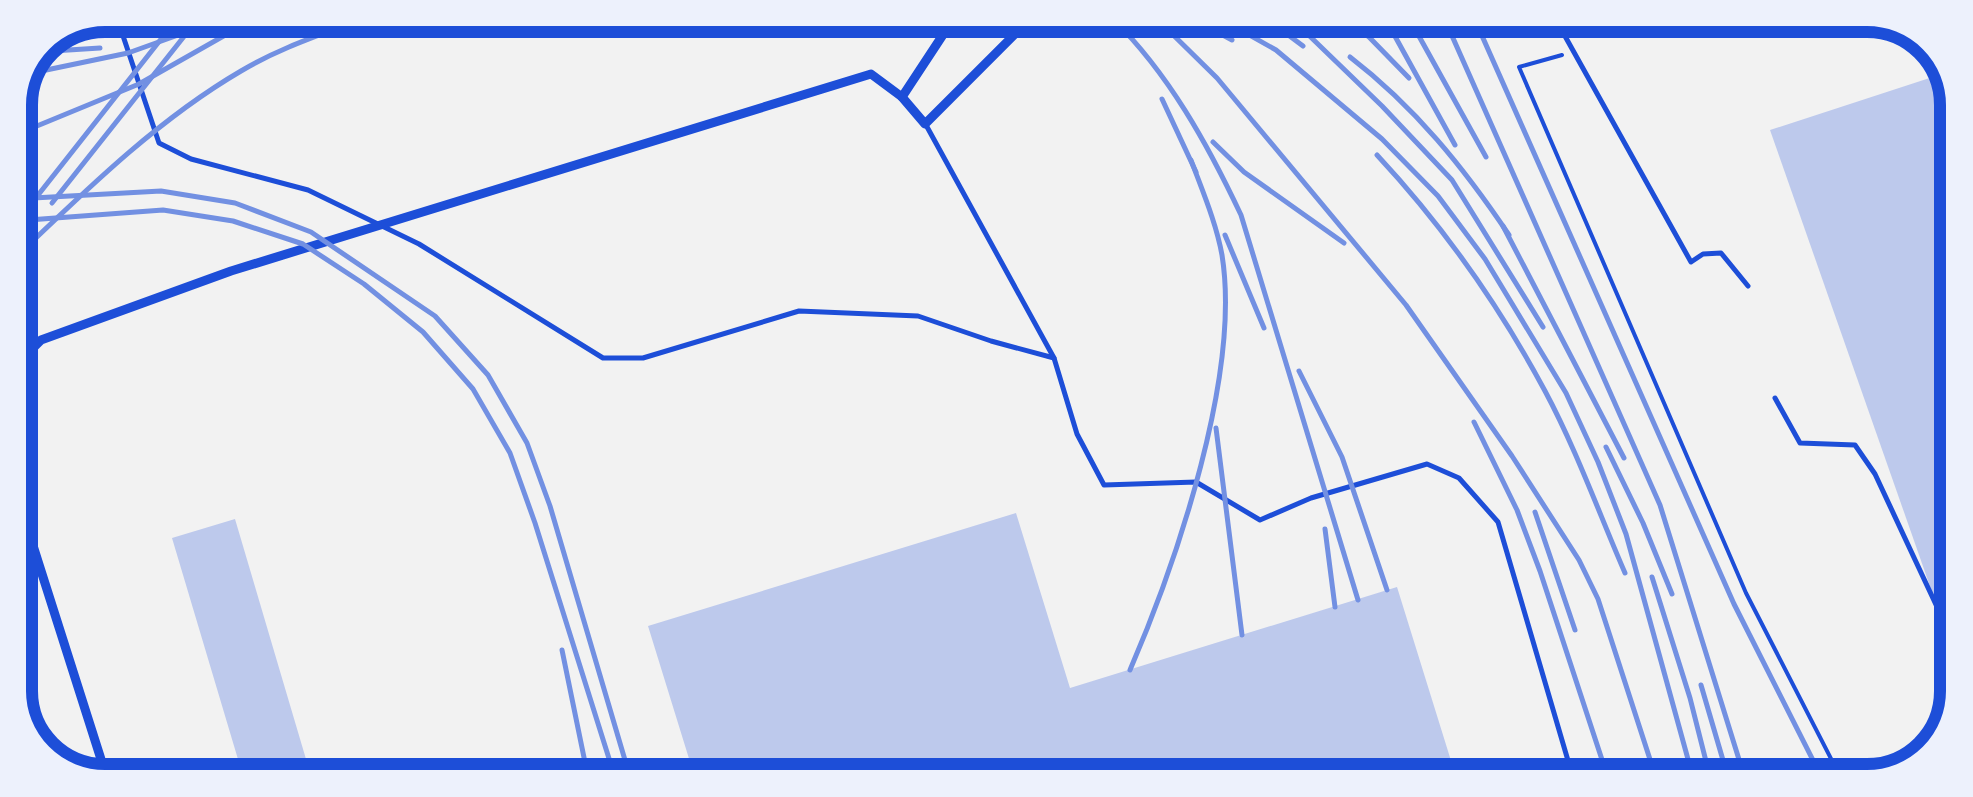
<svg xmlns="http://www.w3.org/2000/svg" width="1973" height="797" font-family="Montserrat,sans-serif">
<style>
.building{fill:#bdc9ec}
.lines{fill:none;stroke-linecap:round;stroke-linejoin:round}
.path{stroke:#1d4ed8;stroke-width:4}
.service{stroke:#1d4ed8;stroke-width:5}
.minor{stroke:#1d4ed8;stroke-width:9}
.rail{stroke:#7290e2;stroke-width:5}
.rim{fill:none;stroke:#1d4ed8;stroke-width:12}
</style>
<rect width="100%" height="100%" fill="#f2f2f2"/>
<g class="building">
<polygon points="1948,72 1958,99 1952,649 1770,130"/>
<polygon points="1016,513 1070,688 1397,587 1457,780 695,778 648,626"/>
<polygon points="235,519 274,651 311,776 243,776 172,538"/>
<polygon points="517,769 519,777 494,777 494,776"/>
</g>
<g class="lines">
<polyline class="path" points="1562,55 1519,67 1746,593 1843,782"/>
<g class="service">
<polyline points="116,15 159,143 191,159 308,190 419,244 603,358 643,358 799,311 918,316 991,341 1054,358 926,125"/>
<polyline points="1556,20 1691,262 1703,254 1721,253 1748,286"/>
<polyline points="1054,358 1077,434 1104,485 1196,482 1260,520 1311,498 1427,464 1459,478 1498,522 1574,781"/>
<polyline points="1775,398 1800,443 1855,445 1875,474 1945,624 1952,628"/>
</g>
<g class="minor">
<polyline points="902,97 954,18"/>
<polyline points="15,366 41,340 231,271 871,74 902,97 925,124 1031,18"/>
<polyline points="15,489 106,775"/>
</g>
<g class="rail">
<path d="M1113 19C1169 74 1208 145 1241 215L1358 600"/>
<polyline points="1157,19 1217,78 1406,305 1512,456 1579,560 1598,599 1657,781"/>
<polyline points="1193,19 1232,40"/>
<polyline points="1221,19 1276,50 1382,139 1438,196 1485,259 1566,393 1598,462 1626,534 1694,781"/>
<polyline points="1267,19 1303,46"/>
<polyline points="1292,19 1382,106 1452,180 1543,327"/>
<polyline points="1346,20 1369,37 1409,78"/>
<polyline points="1386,20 1455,145"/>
<polyline points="1410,20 1486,157"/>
<polyline points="1445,20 1660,505 1746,782"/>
<polyline points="1475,20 1734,604 1824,782"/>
<polyline points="37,52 100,48"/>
<path d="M1350 57C1415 107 1464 168 1509 235"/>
<polyline points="27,74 128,53 234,15"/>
<polyline points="1162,99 1196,172"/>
<polyline points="15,135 139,84 259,16"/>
<polyline points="1213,142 1244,172 1344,243"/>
<path d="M1377 155C1443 226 1499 305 1545 391 1576 449 1599 513 1625 573"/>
<polyline points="15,199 161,191 235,203 311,232 435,316 488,375 527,443 550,506 630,777"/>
<polyline points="52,203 201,15"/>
<polyline points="31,204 180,15"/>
<polyline points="15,221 163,210 233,221 303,244 364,284 423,332 473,389 510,453 535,523 612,768"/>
<polyline points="1503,226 1624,458"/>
<polyline points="1225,235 1264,328"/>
<path d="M15 258C85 191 157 120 241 71 281 47 326 33 369 16"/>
<polyline points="1299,371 1342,457 1387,590"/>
<polyline points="1474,422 1517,510 1540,571 1609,781"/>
<polyline points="1216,428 1242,635"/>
<polyline points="1606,447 1643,523 1672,594"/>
<polyline points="1535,512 1575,630"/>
<polyline points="1325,529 1335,607"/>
<polyline points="1652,577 1690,698 1711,781"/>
<polyline points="562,650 588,777"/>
<path d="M1130 670C1177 561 1241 373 1222 255 1216 222 1202 190 1191 160"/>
<polyline points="1701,685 1725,767"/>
</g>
</g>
<path d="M0 0H1973V797H0ZM105 32H1867A73 73 0 0 1 1940 105V691A73 73 0 0 1 1867 764H105A73 73 0 0 1 32 691V105A73 73 0 0 1 105 32Z" fill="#edf1fc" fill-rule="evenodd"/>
<path class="rim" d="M105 32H1867A73 73 0 0 1 1940 105V691A73 73 0 0 1 1867 764H105A73 73 0 0 1 32 691V105A73 73 0 0 1 105 32Z"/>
</svg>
